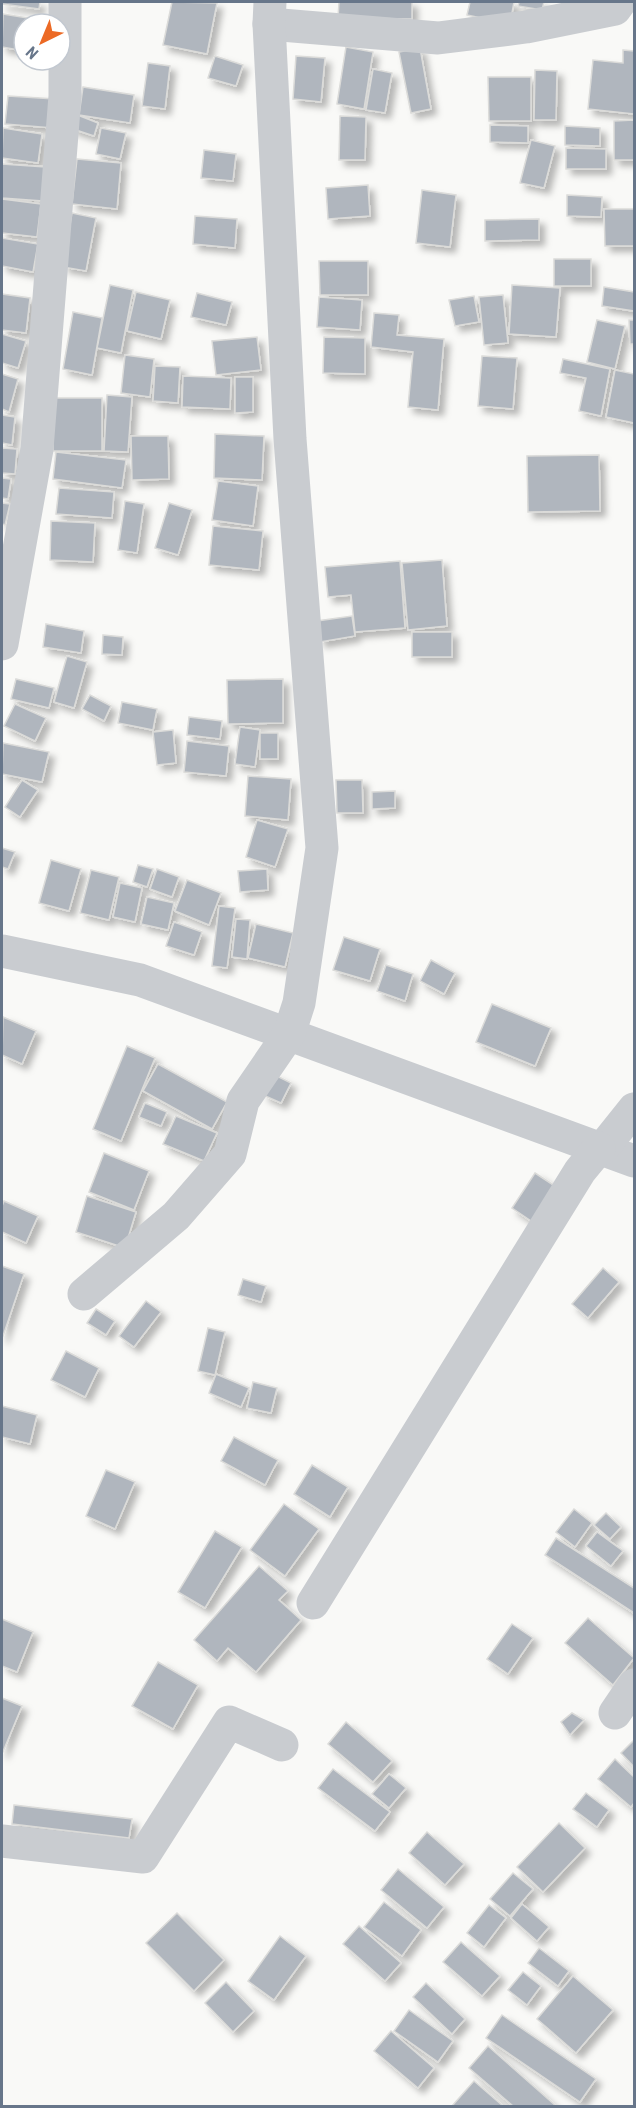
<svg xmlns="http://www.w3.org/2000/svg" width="636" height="2108" font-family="'Roboto Condensed',sans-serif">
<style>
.building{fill:#b0b6be;stroke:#dbdbd9;stroke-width:1.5;filter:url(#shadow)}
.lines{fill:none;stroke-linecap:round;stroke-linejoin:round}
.street{stroke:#c9ccd0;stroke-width:33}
</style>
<defs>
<filter id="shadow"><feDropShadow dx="5.5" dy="5.5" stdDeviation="3" flood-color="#0004"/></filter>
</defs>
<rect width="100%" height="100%" fill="#f9f9f7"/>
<g class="building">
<polygon points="2,2 40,2 39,9 2,4"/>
<polygon points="172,2 217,3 207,54 163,45"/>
<polygon points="339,2 412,2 412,19 338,18"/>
<polygon points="470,2 514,2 510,24 467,15"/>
<polygon points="519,2 544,2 542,10 518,6"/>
<polygon points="3,14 53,22 52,24 24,24 24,51 2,47"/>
<polygon points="346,47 373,52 364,109 337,104"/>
<polygon points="420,48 431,109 411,113 399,52"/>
<polygon points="623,50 634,51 634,114 588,109 593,60 623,63"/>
<polygon points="215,56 243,65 236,86 208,78"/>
<polygon points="296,56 325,58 321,102 293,99"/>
<polygon points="148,63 170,66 165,109 142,106"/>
<polygon points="373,69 392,73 385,113 366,110"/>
<polygon points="535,70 557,71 556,120 534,120"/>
<polygon points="488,77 531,77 531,121 489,121"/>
<polygon points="83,87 134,95 130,123 79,115"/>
<polygon points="8,96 55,99 53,128 5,124"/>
<polygon points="75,114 98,123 94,136 70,128"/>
<polygon points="340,116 366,117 365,160 339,160"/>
<polygon points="634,120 634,160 614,160 614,121"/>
<polygon points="490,125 528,126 528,143 490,142"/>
<polygon points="565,126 600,128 600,146 565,145"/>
<polygon points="3,128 42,134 38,163 2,158"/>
<polygon points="101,128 126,133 120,159 96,154"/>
<polygon points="531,140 555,146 544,188 520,183"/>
<polygon points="566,148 606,149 606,169 566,169"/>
<polygon points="204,150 236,154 233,181 201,178"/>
<polygon points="77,159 121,163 117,209 72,204"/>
<polygon points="2,164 46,167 43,201 2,198"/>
<polygon points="368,185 370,216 328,219 326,188"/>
<polygon points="422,190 456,195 450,247 416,243"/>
<polygon points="567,195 602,197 601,217 567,216"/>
<polygon points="2,199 41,204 37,237 2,233"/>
<polygon points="604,209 634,209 634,246 605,246"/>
<polygon points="72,213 96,218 86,271 63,267"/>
<polygon points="195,216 237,219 235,248 193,244"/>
<polygon points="539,219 539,240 485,241 485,220"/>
<polygon points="2,238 38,244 33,272 2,266"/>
<rect x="554" y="259" width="37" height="27"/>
<polygon points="319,261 368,261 368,295 320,295"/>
<polygon points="110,285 133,290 121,353 97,348"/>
<polygon points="512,285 560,288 556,337 509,334"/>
<polygon points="604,287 634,292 634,311 602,306"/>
<polygon points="136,292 170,300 161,339 127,331"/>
<polygon points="197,293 232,302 226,325 191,317"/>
<polygon points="2,294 30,298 26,333 2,330"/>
<polygon points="503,295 508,343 484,345 479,297"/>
<polygon points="474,296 479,322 455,326 449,300"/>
<polygon points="319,297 362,300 360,330 317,327"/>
<polygon points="73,312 102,318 92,375 63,369"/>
<polygon points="374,313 399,315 397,335 444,339 438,410 408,407 413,352 371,347"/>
<polygon points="597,320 625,326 615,369 587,362"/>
<polygon points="629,320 634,320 634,344 630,344"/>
<polygon points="2,334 26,341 18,368 2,363"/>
<polygon points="257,337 261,370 216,375 212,341"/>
<polygon points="324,337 365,338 365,374 323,373"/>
<polygon points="125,355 154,359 150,397 121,393"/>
<polygon points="482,356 517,358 513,409 478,406"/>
<polygon points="563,359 610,369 601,416 579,411 586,378 560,373"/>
<polygon points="155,366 180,367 178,403 153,401"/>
<polygon points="615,370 634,374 634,423 606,417"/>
<polygon points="2,374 18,379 9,412 2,409"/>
<polygon points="183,376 231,378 230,409 182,407"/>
<polygon points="235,377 253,377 253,412 235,413"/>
<polygon points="107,395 132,397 128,452 104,451"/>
<rect x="53" y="398" width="49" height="53"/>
<polygon points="2,415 15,417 12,445 2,443"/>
<polygon points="215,434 264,436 262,480 214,478"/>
<polygon points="131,436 168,436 169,479 132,480"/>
<polygon points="2,448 17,449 15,474 2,473"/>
<polygon points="56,452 126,460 122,488 53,479"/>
<polygon points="599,455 600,511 528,512 527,456"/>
<polygon points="2,478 11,479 8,499 2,498"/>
<polygon points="218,481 258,486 253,526 212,520"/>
<polygon points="59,488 114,492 112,518 56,514"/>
<polygon points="125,501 144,504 137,553 118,550"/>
<polygon points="2,503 10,504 5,525 2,524"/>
<polygon points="169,503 192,510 178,555 155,548"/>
<polygon points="51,521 95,523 93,562 50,560"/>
<polygon points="213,526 263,531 259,570 209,565"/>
<polygon points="442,560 447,626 408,630 402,563"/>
<polygon points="400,561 405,628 355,632 351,595 328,597 325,567"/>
<polygon points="352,616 355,636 320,642 317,621"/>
<polygon points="46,624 84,631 81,653 43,647"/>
<rect x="412" y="632" width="40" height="25"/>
<polygon points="103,635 123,637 122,655 102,654"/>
<polygon points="67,656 87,662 74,708 54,702"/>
<polygon points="16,679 54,688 49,708 11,699"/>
<polygon points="283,679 283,723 228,724 227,680"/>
<polygon points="90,695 111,706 104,721 82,709"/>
<polygon points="122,702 157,709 153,730 118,723"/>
<polygon points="15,704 46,718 35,741 4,726"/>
<polygon points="189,717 222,721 220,739 187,735"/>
<polygon points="240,727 260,730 255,767 235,764"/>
<polygon points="173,730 176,763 157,765 153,732"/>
<rect x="260" y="733" width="18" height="26"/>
<polygon points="187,741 229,746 226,776 184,772"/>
<polygon points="3,743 49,752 42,782 2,774"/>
<polygon points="248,776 291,779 288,820 245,816"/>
<polygon points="22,780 38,790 20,817 5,807"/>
<polygon points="336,780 362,780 363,813 337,813"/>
<polygon points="395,791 395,808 372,809 372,792"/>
<polygon points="257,820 288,829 275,867 246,857"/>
<polygon points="2,848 15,852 8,869 2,867"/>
<polygon points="51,860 81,869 69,911 39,903"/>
<polygon points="138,865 153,869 147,887 133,882"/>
<polygon points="157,869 179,877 172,897 150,889"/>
<polygon points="267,869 268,890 240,892 238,871"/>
<polygon points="91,870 119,877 109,920 80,913"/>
<polygon points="187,880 221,893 209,925 175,911"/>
<polygon points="120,883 142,888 135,922 113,917"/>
<polygon points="147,897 174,903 168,930 141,924"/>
<polygon points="219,906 235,908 227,968 212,966"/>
<polygon points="236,919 250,920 247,959 232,957"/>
<polygon points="174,922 202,932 194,955 166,946"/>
<polygon points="256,924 293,933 285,967 248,958"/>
<polygon points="344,937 380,949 370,981 333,970"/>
<polygon points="431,960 455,973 444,994 420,981"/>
<polygon points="386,965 413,974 405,1001 377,991"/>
<polygon points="492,1004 551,1028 535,1066 476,1042"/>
<polygon points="3,1017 36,1031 22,1064 2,1055"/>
<polygon points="127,1046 155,1058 121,1141 93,1129"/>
<polygon points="158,1064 227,1102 212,1129 143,1091"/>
<polygon points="273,1074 291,1083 281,1103 263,1095"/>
<polygon points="145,1103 167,1112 161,1126 139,1117"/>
<polygon points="176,1116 217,1133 204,1161 163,1144"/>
<polygon points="104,1153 149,1171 134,1210 89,1192"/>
<polygon points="535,1173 561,1190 537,1225 512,1208"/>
<polygon points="87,1196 136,1212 125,1248 76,1232"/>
<polygon points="4,1201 38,1216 26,1243 2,1232 2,1206"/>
<polygon points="2,1266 24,1274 2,1339"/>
<polygon points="603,1268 619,1282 588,1318 572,1304"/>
<polygon points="243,1279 266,1286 261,1302 238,1295"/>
<polygon points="146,1301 161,1312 134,1347 119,1336"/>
<polygon points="96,1309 115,1321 106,1335 87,1323"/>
<polygon points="208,1328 225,1332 215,1375 198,1371"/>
<polygon points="66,1351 99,1368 85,1397 51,1380"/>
<polygon points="216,1374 249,1388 241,1407 209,1393"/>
<polygon points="253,1382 277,1388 271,1413 247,1408"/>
<polygon points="2,1406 37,1415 30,1444 2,1437"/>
<polygon points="234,1437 278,1460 265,1485 221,1461"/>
<polygon points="312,1465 348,1487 330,1517 294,1494"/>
<polygon points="106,1470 135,1482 115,1529 86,1516"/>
<polygon points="284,1504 319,1529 285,1576 250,1550"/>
<polygon points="574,1509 592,1523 575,1547 556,1532"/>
<polygon points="606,1513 621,1527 610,1539 594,1525"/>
<polygon points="215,1531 242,1547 205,1608 178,1592"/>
<polygon points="597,1532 623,1551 611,1566 586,1546"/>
<polygon points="556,1538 634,1588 634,1613 545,1555"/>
<polygon points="259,1566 288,1591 279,1600 301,1620 256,1672 228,1648 217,1661 194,1640"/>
<polygon points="588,1618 634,1658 613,1685 565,1643"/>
<polygon points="2,1619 33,1632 17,1672 2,1666"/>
<polygon points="512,1624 533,1638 508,1674 487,1659"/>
<polygon points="158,1662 198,1685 173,1729 132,1706"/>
<polygon points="2,1698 22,1706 2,1754"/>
<polygon points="572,1713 584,1720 570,1735 561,1722"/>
<polygon points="346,1722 392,1761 373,1782 328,1744"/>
<polygon points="634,1740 634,1767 621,1753"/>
<polygon points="615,1759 634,1777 634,1803 631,1807 598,1779"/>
<polygon points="333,1769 390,1812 375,1831 318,1788"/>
<polygon points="389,1774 406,1788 389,1808 372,1794"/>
<polygon points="586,1793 609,1810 597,1827 573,1809"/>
<polygon points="14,1805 132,1819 129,1838 12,1824"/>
<polygon points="559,1823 585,1848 543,1892 517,1867"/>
<polygon points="427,1832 464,1864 445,1885 409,1853"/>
<polygon points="398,1869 444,1907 427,1928 381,1890"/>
<polygon points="513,1873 533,1889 510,1916 490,1899"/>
<polygon points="384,1902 421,1930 402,1956 364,1927"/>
<polygon points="522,1904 549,1927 537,1941 511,1918"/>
<polygon points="489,1905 506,1918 484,1947 467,1933"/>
<polygon points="177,1913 224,1960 194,1991 146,1943"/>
<polygon points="359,1926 401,1963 385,1981 343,1944"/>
<polygon points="280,1936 306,1956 274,2000 248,1981"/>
<polygon points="461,1942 500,1976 482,1996 443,1962"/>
<polygon points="539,1948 569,1971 558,1986 528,1963"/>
<polygon points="523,1972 541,1986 527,2005 508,1990"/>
<polygon points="573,1976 613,2010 576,2053 537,2019"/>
<polygon points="226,1982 254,2011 233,2032 205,2003"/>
<polygon points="426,1983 465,2019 452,2034 413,1997"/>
<polygon points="409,2010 453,2041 438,2062 394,2031"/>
<polygon points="502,2015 596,2079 580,2102 486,2038"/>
<polygon points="391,2031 434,2068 418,2088 374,2051"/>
<polygon points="488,2046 556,2106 513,2106 469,2068"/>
<polygon points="474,2081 503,2106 452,2106"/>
</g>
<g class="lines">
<g class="street">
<polyline points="269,24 438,38 526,27 615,9 620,2"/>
<polyline points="2,644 37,449 65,96 65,2"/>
<polyline points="2,951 140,980 634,1161"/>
<polyline points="602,1149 634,1109"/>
<polyline points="84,1294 176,1216 230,1154 243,1101 289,1034 299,1003 322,848 290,439 269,24 270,2"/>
<polyline points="313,1603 580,1171 599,1148"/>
<polyline points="615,1713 634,1685"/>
<polyline points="2,1841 143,1857 229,1722 282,1745"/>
</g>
</g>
<rect width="636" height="2108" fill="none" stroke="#67768a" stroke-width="6"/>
<g transform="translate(42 42) rotate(223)"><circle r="28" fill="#ffffff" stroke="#c2c8d0" stroke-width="1.5"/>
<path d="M0-4.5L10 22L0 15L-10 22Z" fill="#ec6a25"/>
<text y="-9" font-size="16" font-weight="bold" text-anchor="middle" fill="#67768a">N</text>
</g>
</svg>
